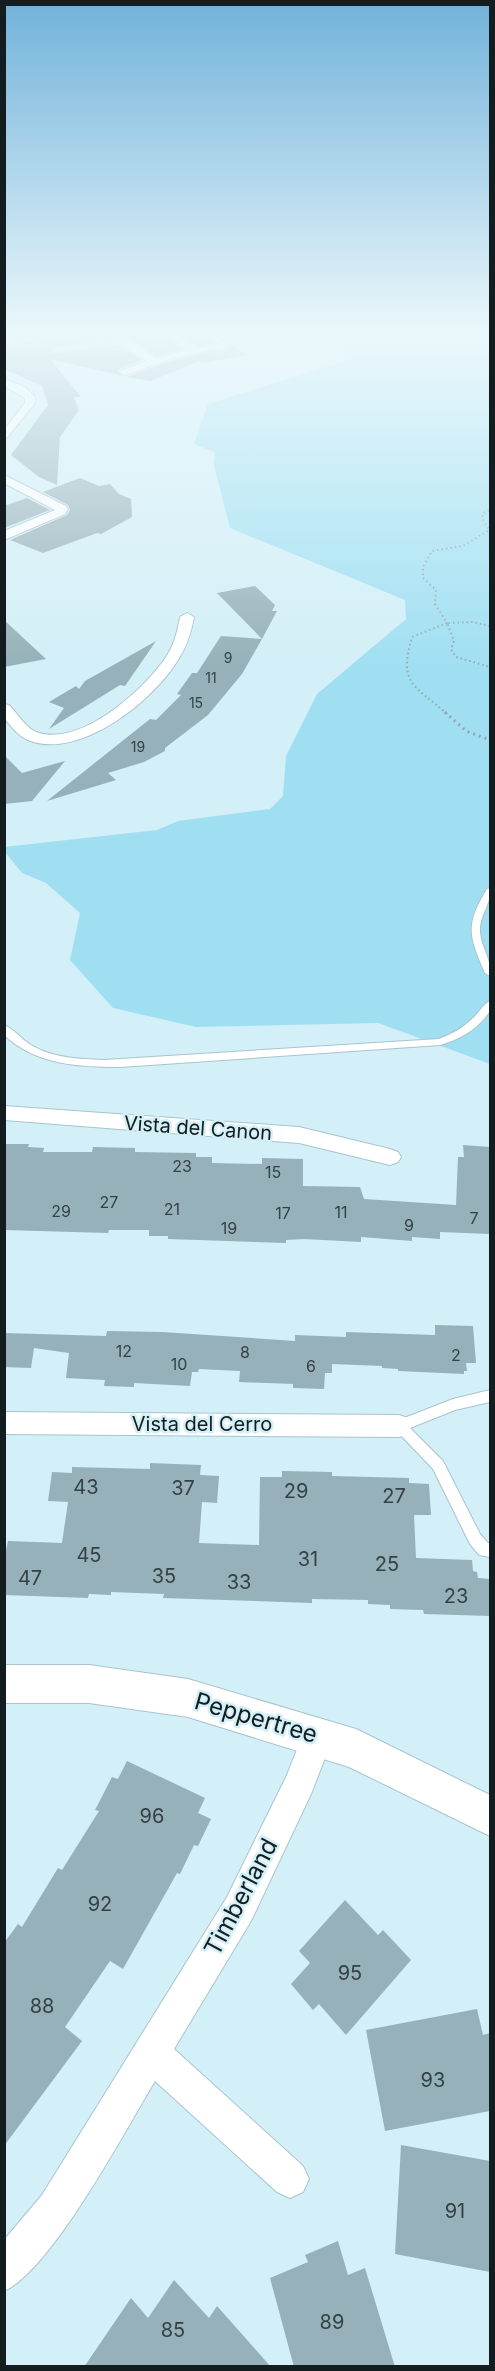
<svg xmlns="http://www.w3.org/2000/svg" width="495" height="2371" font-family="Inter,sans-serif">
<style>
.green{fill:#a0dff2}
.building{fill:#96b1b9}
.lines{fill:none;stroke-linecap:round;stroke-linejoin:round}
.service-casing{stroke:#a9c4cc;stroke-width:2}
.minor-casing{stroke:#a9c4cc;stroke-width:2}
.tertiary-casing{stroke:#a9c4cc;stroke-width:2}
.path-far1{stroke:#92a8ae;stroke-width:2;stroke-dasharray:1.5 3;stroke-linecap:butt}
.path{stroke:#92a8ae;stroke-width:3;stroke-dasharray:2 4;stroke-linecap:butt}
.service{fill:#fff;fill-rule:evenodd}
.minor{fill:#fff;fill-rule:evenodd}
.tertiary{fill:#fff;fill-rule:evenodd}
.labels{text-anchor:middle;stroke-width:5;stroke-linejoin:round;paint-order:stroke}
.far-number-label{font-size:14px;fill:#344246}
.number-label{font-size:16px;fill:#344246}
.street-label{font-size:20px;fill:#131d20;stroke:#d3eff7}
.near-number-label{font-size:20px;fill:#344246}
.near-street-label{font-size:24px;fill:#131d20;stroke:#d3eff7}
</style>
<rect width="100%" height="100%" fill="#d3eff7"/>
<polygon class="green" points="289,334 490,334 490,1064 378,1023 196,1027 113,1008 70,960 80,913 46,883 22,873 5,852 4,847 157,830 178,821 270,809 283,796 286,756 317,694 406,619 405,600 230,528 214,466 215,452 194,444 208,404 348,360 342,343 300,347"/>
<g class="building">
<polygon points="88,334 110,334 113,339 53,348 51,351 55,353 117,345 142,360 120,368 118,372 123,376 50,359 81,397 74,397 79,410 60,437 57,485 39,477 11,455 48,405 42,386 4,369 4,345"/>
<polygon points="125,334 138,334 140,338 164,335 183,349 156,356"/>
<polygon points="182,334 206,334 215,343 198,346"/>
<polygon points="232,345 247,355 202,363 199,361 151,381 126,377 174,360 230,348"/>
<polygon points="80,478 99,486 110,484 119,494 131,499 132,517 101,534 97,533 43,553 10,540 67,515 70,510 68,505 43,492"/>
<polygon points="27,498 50,510 4,528 4,506"/>
<polygon points="255,586 275,605 272,611 277,611 262,639 217,593"/>
<polygon points="4,620 46,659 4,667"/>
<polygon points="221,636 262,639 242,674 208,715 165,748 165,751 144,762 108,773 116,780 47,801 150,719 156,720 181,695 177,694 192,673 197,673"/>
<polygon points="156,641 125,686 120,685 49,729 64,708 49,702 76,686 79,689 85,681"/>
<polygon points="4,755 22,773 65,761 32,801 4,804"/>
<polygon points="4,1144 29,1144 28,1147 44,1148 43,1152 92,1152 93,1147 135,1148 135,1152 196,1153 196,1157 212,1157 212,1163 262,1164 262,1158 303,1159 303,1186 360,1187 364,1199 456,1205 458,1157 464,1157 463,1145 490,1147 490,1234 440,1232 440,1239 412,1237 412,1241 361,1237 361,1242 304,1239 286,1240 286,1243 168,1239 168,1236 149,1236 149,1230 109,1230 108,1233 4,1230"/>
<polygon points="435,1325 473,1326 476,1363 466,1363 467,1371 464,1371 464,1374 398,1371 398,1369 382,1368 382,1366 332,1364 332,1373 325,1373 324,1389 293,1388 293,1384 239,1382 240,1371 199,1369 198,1372 192,1372 190,1386 134,1383 134,1387 104,1386 105,1380 66,1378 69,1353 34,1348 31,1368 4,1367 4,1333 106,1336 107,1331 162,1332 295,1341 295,1335 346,1337 346,1332 435,1335"/>
<polygon points="150,1463 201,1465 200,1475 219,1476 217,1503 202,1502 199,1543 259,1545 260,1477 282,1477 282,1471 332,1472 332,1476 409,1478 409,1483 429,1484 431,1515 414,1515 416,1558 472,1560 473,1571 477,1572 478,1578 490,1579 490,1616 424,1614 423,1610 390,1609 390,1605 368,1604 368,1600 312,1599 312,1603 163,1598 164,1594 111,1592 111,1595 89,1594 88,1598 4,1595 4,1560 8,1541 62,1543 68,1502 48,1501 52,1472 72,1473 72,1467 150,1469"/>
<polygon points="127,1761 205,1798 198,1813 211,1819 198,1846 194,1845 180,1874 177,1873 123,1969 110,1961 65,2027 82,2041 4,2146 4,1943 18,1924 22,1927 58,1868 62,1870 99,1811 95,1810 112,1777 118,1779"/>
<polygon points="345,1900 378,1935 383,1930 411,1960 346,2035 319,2004 313,2010 291,1984 310,1963 299,1951"/>
<polygon points="477,2009 483,2035 490,2033 490,2111 385,2131 366,2030"/>
<polygon points="401,2145 490,2161 490,2272 395,2254"/>
<polygon points="338,2241 348,2275 365,2268 395,2367 294,2367 270,2278 308,2262 305,2255"/>
<polygon points="174,2280 209,2318 217,2306 271,2367 84,2367 131,2298 148,2318"/>
</g>
<g class="lines">
<defs>
<g id="service">
<polygon points="208,334 213,334 227,346 223,347"/>
<polygon points="122,340 124,342 55,351 53,350"/>
<path d="M490 888C492 903 480 914 480 930 480 947 492 958 490 976L485 973C469 936 465 925 487 889Z"/>
<path d="M490 1001V1011C478 1029 461 1039 440 1045L120 1067C79 1067 36 1065 4 1035V1025C14 1029 21 1039 31 1045 53 1058 79 1059 104 1060L439 1039C452 1034 463 1028 473 1018 479 1013 483 1004 490 1001Z"/>
<polygon points="490,1390 490,1402 455,1410 410,1428 443,1461 480,1534 488,1543 490,1543 490,1557 479,1555 470,1544 433,1469 392,1426 394,1422 453,1399"/>
</g>
<g id="minor">
<polygon points="112,334 121,334 156,358 188,350 166,334 177,334 198,348 225,343 230,346 173,358 125,375 120,372 122,370 147,361 118,343"/>
<polygon points="4,379 25,387 35,397 35,403 4,441 4,430 25,403 25,398 4,386"/>
<polygon points="4,475 66,506 68,509 65,514 4,540 4,531 55,510 4,483"/>
<path d="M187 613 194 617C191 633 187 646 178 660 153 701 79 761 28 740 18 736 11 726 4 718V704L9 705C18 714 27 730 39 733 82 745 141 692 164 660 174 646 177 633 180 617Z"/>
<polygon points="4,1106 299,1127 390,1149 398,1152 401,1157 398,1162 390,1165 299,1143 4,1120"/>
<polygon points="4,1412 399,1415 408,1418 412,1426 408,1434 399,1437 4,1434"/>
<path d="M318 1720 329 1724 334 1735 311 1794 251 1921 174 2049 303 2166 309 2179 303 2192 290 2198 277 2192 155 2081C126 2129 51 2271 4 2291V2240L42 2195 227 1897 287 1775 307 1724Z"/>
</g>
<polygon id="tertiary" points="4,1665 89,1665 188,1679 356,1729 490,1795 490,1836 349,1767 188,1717 89,1703 4,1703"/>
</defs>
<use href="#service" class="service-casing"/>
<use href="#minor" class="minor-casing"/>
<use href="#tertiary" class="tertiary-casing"/>
<g class="path-far1">
<polyline points="490,626 472,622 447,623 454,641 451,649 456,657 490,667"/>
<path d="M447 714C414 685 398 684 412 637L447 623 435 604 436 590 423 578V567L432 551 463 546 489 530 482 518 483 513 490 510"/>
</g>
<polyline class="path" points="445,712 466,731 490,740"/>
<use href="#service" class="service"/>
<use href="#minor" class="minor"/>
<use href="#tertiary" class="tertiary"/>
</g>
<linearGradient id="sky" x2="0" y2="1"><stop stop-color="#71b2da"/><stop offset="0.5" stop-color="#ebf8fb"/><stop offset="1" stop-color="#ebf8fb" stop-opacity="0"/></linearGradient>
<rect width="495" height="666" fill="url(#sky)"/>
<g class="labels">
<g class="far-number-label">
<text x="228" y="663">9</text>
<text x="211" y="683">11</text>
<text x="196" y="708">15</text>
<text x="138" y="752">19</text>
</g>
<g class="number-label">
<text x="182" y="1172">23</text>
<text x="273" y="1178">15</text>
<text x="109" y="1208">27</text>
<text x="172" y="1215">21</text>
<text x="61" y="1217">29</text>
<text x="341" y="1218">11</text>
<text x="283" y="1219">17</text>
<text x="474" y="1224">7</text>
<text x="409" y="1231">9</text>
<text x="229" y="1234">19</text>
<text x="124" y="1357">12</text>
<text x="245" y="1358">8</text>
<text x="456" y="1361">2</text>
<text x="179" y="1370">10</text>
<text x="311" y="1372">6</text>
</g>
<g class="street-label">
<text transform="translate(198 1128) rotate(4)" y="7">Vista del Canon</text>
<text x="202" y="1431">Vista del Cerro</text>
</g>
<g class="near-number-label">
<text x="86" y="1494">43</text>
<text x="183" y="1495">37</text>
<text x="296" y="1498">29</text>
<text x="394" y="1503">27</text>
<text x="89" y="1562">45</text>
<text x="308" y="1566">31</text>
<text x="387" y="1571">25</text>
<text x="164" y="1583">35</text>
<text x="30" y="1585">47</text>
<text x="239" y="1589">33</text>
<text x="456" y="1603">23</text>
<text x="152" y="1823">96</text>
<text x="100" y="1911">92</text>
<text x="350" y="1980">95</text>
<text x="42" y="2013">88</text>
<text x="433" y="2087">93</text>
<text x="455" y="2218">91</text>
<text x="332" y="2329">89</text>
<text x="173" y="2337">85</text>
</g>
<g class="near-street-label">
<text transform="translate(256 1718) rotate(16)" y="8">Peppertree</text>
<text transform="translate(241 1897) rotate(-62)" y="8">Timberland</text>
</g>
</g>
<rect width="495" height="2371" fill="none" stroke="#131d20" stroke-width="12"/>
</svg>
